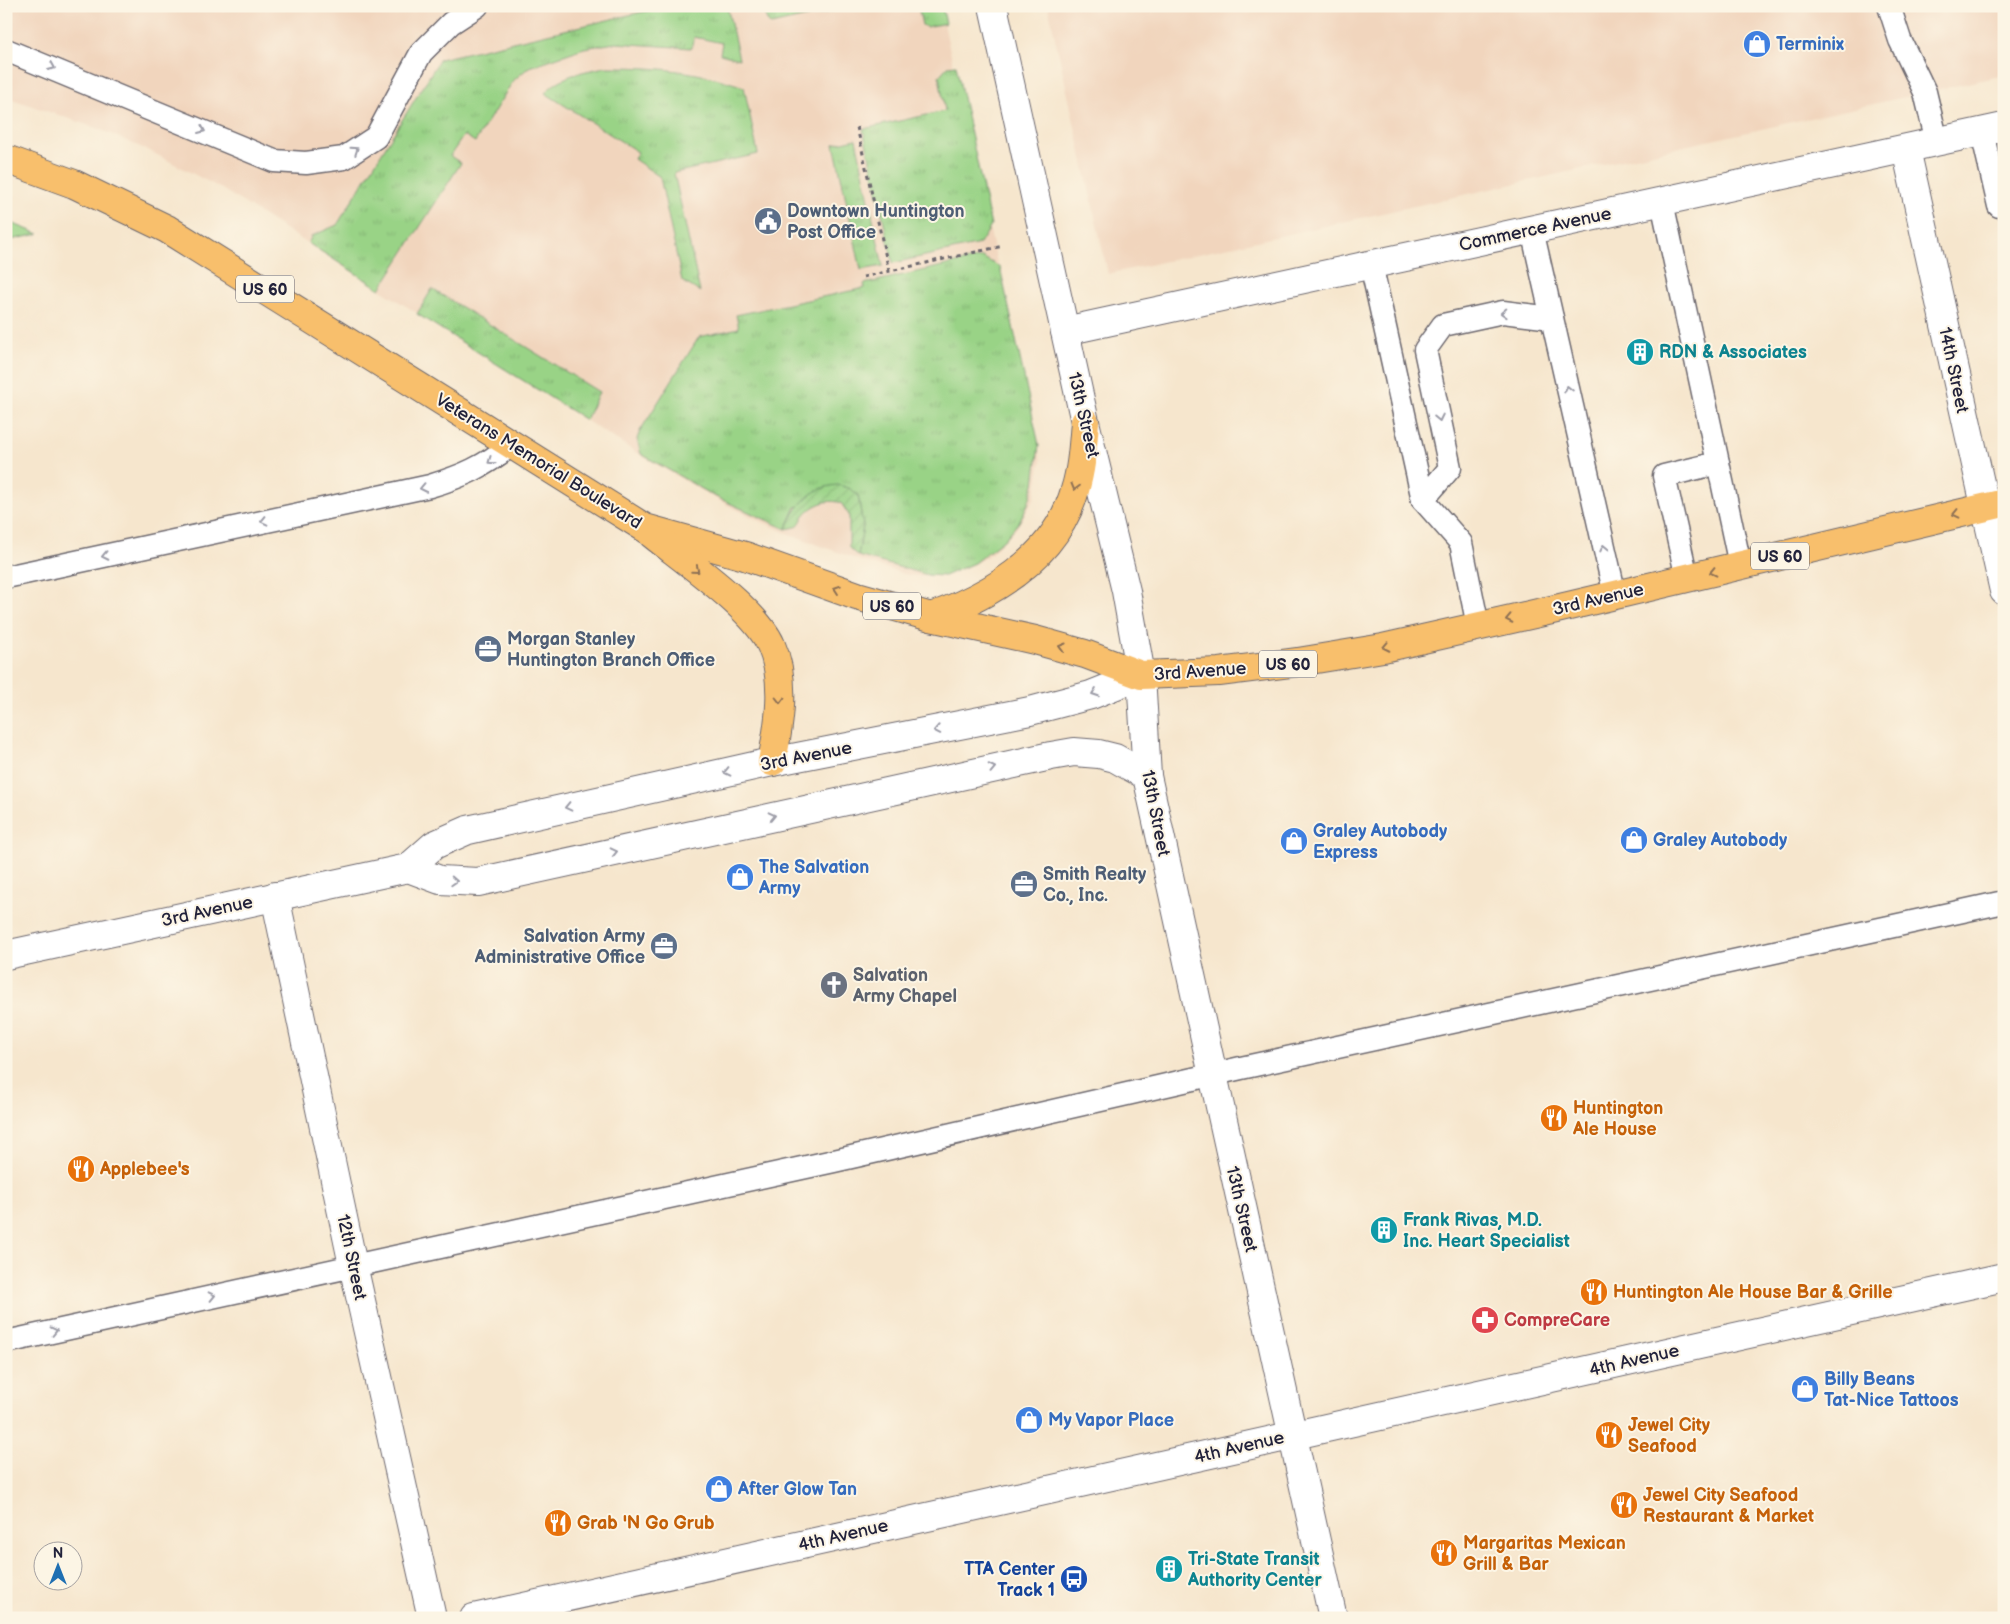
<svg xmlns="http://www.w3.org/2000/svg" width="2010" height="1624" font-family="'Balsamiq Sans',sans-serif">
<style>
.built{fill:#f1d5bd}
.grass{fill:url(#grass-tufts);stroke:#5e7a60}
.garden{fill:url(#garden-furrows);stroke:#5e7a60}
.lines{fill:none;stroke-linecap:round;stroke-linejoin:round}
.service-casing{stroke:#6c676e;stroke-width:25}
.minor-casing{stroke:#6c676e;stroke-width:30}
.tertiary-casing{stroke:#6c676e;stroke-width:30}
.primary-casing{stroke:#6c676e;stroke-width:30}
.path{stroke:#6c676e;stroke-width:3;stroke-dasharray:4 4;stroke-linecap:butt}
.service{stroke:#fff;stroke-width:22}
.minor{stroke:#fff;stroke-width:28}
.tertiary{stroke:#fff;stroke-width:28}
.primary{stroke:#f8bf6c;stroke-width:28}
.oneway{stroke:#9c9ca7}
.oneway2{stroke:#8d7054}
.labels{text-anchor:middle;stroke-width:4;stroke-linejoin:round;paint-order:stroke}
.shield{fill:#fcf5e5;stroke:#63616e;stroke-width:1}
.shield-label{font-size:16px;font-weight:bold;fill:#22223b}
.shop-label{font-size:18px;font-weight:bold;fill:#366cbe;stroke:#fcf5e5;text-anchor:start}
.service-label{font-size:18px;font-weight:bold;fill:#4e5e75;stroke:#fcf5e5;text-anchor:start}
.street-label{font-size:18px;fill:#22223b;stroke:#fcf5e5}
.culture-label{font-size:18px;font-weight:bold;fill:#0d838f;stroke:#fcf5e5;text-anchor:start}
.worship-label{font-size:18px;font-weight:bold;fill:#5b616d;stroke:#fcf5e5;text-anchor:start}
.food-label{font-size:18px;font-weight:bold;fill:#c56008;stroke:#fcf5e5;text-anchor:start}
.health-label{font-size:18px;font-weight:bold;fill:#be3a42;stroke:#fcf5e5;text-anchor:start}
.transit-label{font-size:18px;font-weight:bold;fill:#164399;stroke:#fcf5e5;text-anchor:end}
</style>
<defs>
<pattern id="grass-tufts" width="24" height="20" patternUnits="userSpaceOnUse" patternTransform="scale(1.25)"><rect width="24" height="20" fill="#99d386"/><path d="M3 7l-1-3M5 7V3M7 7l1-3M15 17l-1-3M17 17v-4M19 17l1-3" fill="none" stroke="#84b575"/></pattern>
<pattern id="garden-furrows" width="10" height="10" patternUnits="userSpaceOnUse" patternTransform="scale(1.25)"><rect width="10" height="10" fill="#99d386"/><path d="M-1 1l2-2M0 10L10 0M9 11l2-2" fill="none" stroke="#84b575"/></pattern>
</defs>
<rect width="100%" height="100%" fill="#fcf5e5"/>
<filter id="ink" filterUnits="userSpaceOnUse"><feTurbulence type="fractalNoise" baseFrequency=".02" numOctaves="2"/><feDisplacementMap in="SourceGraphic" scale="10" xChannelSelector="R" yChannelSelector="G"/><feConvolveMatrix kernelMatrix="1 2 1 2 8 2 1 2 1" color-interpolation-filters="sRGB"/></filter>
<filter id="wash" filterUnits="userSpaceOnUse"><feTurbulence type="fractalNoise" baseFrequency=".0096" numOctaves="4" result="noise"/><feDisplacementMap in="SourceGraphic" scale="20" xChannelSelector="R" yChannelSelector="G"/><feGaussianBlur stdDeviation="1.12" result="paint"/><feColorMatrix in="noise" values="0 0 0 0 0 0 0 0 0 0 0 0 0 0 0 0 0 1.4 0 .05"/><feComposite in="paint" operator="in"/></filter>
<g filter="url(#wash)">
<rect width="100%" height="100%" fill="#f6e6cd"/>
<g class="built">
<polygon points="6,6 940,6 1041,461 1034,499 1016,529 991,554 974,564 956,571 920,576 908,575 856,559 784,532 727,505 642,456 222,189 150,151 99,129 6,97"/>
<polygon points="1048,6 2004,6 2004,75 1108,274"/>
</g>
<g class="grass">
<polygon points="668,6 727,6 739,59 720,54 722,43 694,37 691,48 615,43 584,48 529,67 513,81 475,142 464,135 450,156 461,163 380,289 308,243 312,236 337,225 440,59"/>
<polygon points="763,6 855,6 771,25 767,21"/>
<polygon points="918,6 942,6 946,23 926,27 922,25"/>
<polygon points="956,65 991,226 980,244 893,263 863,129 945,111 939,76 948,66"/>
<path d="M605 67C656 67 696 70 744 87L758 154 674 173 700 292 682 281 660 177 634 159 638 152 545 93C561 75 582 72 605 67Z"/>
<polygon points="856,139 883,266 861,270 834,144"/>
<polygon points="6,221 39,234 6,241"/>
<polygon points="982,257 1000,267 1039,445 1034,484 1028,504 1019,522 1004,540 974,563 944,576 928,575 858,556 863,526 858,495 796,507 786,529 716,497 641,454 637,439 640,431 699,337 739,328 736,315 865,288 864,284"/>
<polygon points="432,289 599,392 586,420 417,314"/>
</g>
<path class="garden" d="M838 485 849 488 858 495 863 526 858 556 849 548V515L841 503C828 498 811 505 803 517 801 521 800 524 796 527L786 529C797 505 810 487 838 485Z"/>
</g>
<g filter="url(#ink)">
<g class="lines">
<defs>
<g id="service">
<polyline points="1889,6 1900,40 1925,92 1937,142"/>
<polyline points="6,50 274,161 306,163 344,158 376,137 421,53 451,23 477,6"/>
<polyline points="1982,132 1999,206 2004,205"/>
<polyline points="1662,202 1740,565"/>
<polyline points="1532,230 1615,595"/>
<polyline points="1371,264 1423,500 1461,543 1478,626"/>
<polyline points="1423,500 1450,468 1425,350 1443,325 1503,312 1552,318"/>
<path d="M6 577 430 486C463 476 484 467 511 445"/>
<polyline points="1687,578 1664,476 1718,463"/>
<polyline points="6,1342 834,1161 1241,1068 2004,902"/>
</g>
<g id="minor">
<polyline points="993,6 1085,422 1126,591 1141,675 1147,776 1333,1618"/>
<polyline points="1906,149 2004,591"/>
<polyline points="1065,331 2004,127"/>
<polyline points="408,868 440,880 478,882 1051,756 1074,752 1099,754 1115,758 1147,776"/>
<polyline points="275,896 353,1265 432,1618"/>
</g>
<g id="tertiary">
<polyline points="6,955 408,868 434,845 468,830 772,762 1030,711 1091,695 1141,675"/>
<polyline points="474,1618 2004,1277"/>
</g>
<g id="primary">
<polyline points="6,159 74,184 167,229 645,528 745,556 857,596 931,617 1035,640 1085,654 1141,675 1219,672 1298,662 1383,648 1556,609 2004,503"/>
<path d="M652 534C684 560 755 609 771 645 787 681 779 725 772 762"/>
<path d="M931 617C992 595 1056 557 1075 490 1082 468 1083 445 1085 422"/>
</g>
</defs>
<use href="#service" class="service-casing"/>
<use href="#minor" class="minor-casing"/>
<use href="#tertiary" class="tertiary-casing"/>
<use href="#primary" class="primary-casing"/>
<g class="path">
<polyline points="857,127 889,271"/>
<polyline points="863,277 1003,246"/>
</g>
<use href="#service" class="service"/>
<use href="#minor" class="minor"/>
<use href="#tertiary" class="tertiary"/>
<use href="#primary" class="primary"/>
</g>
<defs><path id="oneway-chevron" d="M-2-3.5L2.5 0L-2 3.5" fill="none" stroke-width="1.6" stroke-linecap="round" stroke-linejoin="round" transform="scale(1.25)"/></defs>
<g class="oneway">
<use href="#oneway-chevron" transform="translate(52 67) rotate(23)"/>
<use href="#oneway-chevron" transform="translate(202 130) rotate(23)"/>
<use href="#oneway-chevron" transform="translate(355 150) rotate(-34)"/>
<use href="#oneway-chevron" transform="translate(1504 313) rotate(178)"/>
<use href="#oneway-chevron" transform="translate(1568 389) rotate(-103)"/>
<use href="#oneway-chevron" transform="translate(1439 418) rotate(78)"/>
<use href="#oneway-chevron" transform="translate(491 461) rotate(145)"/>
<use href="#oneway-chevron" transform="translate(423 488) rotate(168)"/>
<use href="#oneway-chevron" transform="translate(264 521) rotate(167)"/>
<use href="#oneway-chevron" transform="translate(1604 548) rotate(-103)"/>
<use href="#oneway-chevron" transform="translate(105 556) rotate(168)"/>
<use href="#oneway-chevron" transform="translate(1095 693) rotate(160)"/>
<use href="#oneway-chevron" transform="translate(937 730) rotate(169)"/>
<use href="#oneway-chevron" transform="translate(992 768) rotate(-12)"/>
<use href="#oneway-chevron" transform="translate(727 772) rotate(167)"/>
<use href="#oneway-chevron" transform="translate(568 807) rotate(167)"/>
<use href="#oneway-chevron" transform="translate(772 816) rotate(-13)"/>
<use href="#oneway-chevron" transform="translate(614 852) rotate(-13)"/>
<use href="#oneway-chevron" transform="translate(454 881) rotate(3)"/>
<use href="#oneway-chevron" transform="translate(212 1296) rotate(-13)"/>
<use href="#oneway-chevron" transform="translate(54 1331) rotate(-13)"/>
</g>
<g class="oneway2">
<use href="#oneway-chevron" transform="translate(1075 487) rotate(105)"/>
<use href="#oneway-chevron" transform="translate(1956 514) rotate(167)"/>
<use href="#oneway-chevron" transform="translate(696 570) rotate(40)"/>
<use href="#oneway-chevron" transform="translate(1713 572) rotate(167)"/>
<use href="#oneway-chevron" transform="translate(837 589) rotate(-161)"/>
<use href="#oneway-chevron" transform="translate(1509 619) rotate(168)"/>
<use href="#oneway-chevron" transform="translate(1062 647) rotate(-164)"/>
<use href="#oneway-chevron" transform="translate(1386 647) rotate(168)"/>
<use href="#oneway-chevron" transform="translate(780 700) rotate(90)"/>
</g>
</g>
<defs>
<symbol id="shop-disc" viewBox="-11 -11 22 22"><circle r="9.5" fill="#3f7fe0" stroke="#fcf5e5"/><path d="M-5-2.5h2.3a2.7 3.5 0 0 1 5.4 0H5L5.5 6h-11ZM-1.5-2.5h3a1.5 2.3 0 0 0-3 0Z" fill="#fff"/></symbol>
<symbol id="civic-disc" viewBox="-11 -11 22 22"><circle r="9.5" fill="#5c6f8a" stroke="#fcf5e5"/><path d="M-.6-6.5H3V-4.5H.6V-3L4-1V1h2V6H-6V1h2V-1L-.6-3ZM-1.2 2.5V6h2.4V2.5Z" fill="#fff"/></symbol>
<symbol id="building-disc" viewBox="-11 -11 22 22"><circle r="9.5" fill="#0f9aa8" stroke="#fcf5e5"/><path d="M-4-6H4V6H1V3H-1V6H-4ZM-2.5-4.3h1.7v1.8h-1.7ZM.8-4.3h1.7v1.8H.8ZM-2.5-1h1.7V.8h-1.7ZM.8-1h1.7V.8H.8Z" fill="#fff"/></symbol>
<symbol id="office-disc" viewBox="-11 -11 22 22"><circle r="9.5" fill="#5c6f8a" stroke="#fcf5e5"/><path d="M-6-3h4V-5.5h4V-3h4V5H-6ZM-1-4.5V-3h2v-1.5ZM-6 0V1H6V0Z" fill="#fff"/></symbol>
<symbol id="church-disc" viewBox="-11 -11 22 22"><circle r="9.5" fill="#6b7280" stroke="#fcf5e5"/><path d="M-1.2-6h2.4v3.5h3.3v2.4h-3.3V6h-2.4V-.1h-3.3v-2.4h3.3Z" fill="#fff"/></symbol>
<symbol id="restaurant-disc" viewBox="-11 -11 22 22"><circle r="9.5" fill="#e8710a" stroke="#fcf5e5"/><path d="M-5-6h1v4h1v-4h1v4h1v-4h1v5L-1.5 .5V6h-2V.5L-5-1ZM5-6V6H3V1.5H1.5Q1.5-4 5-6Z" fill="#fff"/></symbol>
<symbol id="pharmacy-disc" viewBox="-11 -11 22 22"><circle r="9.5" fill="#e0444e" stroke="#fcf5e5"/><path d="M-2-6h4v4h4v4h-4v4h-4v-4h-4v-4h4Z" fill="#fff"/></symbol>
<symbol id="bus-disc" viewBox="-11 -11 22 22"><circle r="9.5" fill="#1a4fb4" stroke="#fcf5e5"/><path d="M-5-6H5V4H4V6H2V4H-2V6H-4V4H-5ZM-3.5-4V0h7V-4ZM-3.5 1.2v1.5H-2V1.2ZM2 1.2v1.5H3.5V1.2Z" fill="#fff"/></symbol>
</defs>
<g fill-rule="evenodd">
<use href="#shop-disc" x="1741" y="28" width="32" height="32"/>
<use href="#civic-disc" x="752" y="205" width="32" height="32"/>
<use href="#building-disc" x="1624" y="336" width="32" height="32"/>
<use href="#office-disc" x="472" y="633" width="32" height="32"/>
<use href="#shop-disc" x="1618" y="824" width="32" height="32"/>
<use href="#shop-disc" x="1278" y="825" width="32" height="32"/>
<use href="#shop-disc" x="724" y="861" width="32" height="32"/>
<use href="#office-disc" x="1008" y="868" width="32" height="32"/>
<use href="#office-disc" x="648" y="930" width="32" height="32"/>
<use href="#church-disc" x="818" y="969" width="32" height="32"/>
<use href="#restaurant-disc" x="1538" y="1102" width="32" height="32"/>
<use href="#restaurant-disc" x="65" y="1153" width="32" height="32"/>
<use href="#building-disc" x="1368" y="1214" width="32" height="32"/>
<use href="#restaurant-disc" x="1578" y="1276" width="32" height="32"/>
<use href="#pharmacy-disc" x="1469" y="1304" width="32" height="32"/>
<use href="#shop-disc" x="1789" y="1373" width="32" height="32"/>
<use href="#shop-disc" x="1013" y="1404" width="32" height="32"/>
<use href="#restaurant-disc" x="1593" y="1419" width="32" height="32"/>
<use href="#shop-disc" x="703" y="1473" width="32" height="32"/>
<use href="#restaurant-disc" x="1608" y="1489" width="32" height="32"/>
<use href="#restaurant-disc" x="542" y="1507" width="32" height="32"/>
<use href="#restaurant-disc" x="1428" y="1537" width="32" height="32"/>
<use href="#building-disc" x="1153" y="1553" width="32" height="32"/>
<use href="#bus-disc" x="1058" y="1563" width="32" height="32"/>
</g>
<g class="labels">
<g class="shield">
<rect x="236" y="275.5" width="58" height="27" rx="4"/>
<rect x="1751" y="542.5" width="58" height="27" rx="4"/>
<rect x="863" y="592.5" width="58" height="27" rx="4"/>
<rect x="1259" y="650.5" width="58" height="27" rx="4"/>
</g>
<g class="shield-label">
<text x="265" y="295">US 60</text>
<text x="1780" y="562">US 60</text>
<text x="892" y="612">US 60</text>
<text x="1288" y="670">US 60</text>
</g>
<g class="shop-label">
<text x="1776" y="50">Terminix</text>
<text x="1313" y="837">Graley Autobody<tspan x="1313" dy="21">Express</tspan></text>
<text x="1653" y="846">Graley Autobody</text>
<text x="759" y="873">The Salvation<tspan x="759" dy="21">Army</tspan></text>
<text x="1824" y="1385">Billy Beans<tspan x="1824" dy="21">Tat-Nice Tattoos</tspan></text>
<text x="1048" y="1426">My Vapor Place</text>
<text x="738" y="1495">After Glow Tan</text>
</g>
<g class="service-label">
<text x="787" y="217">Downtown Huntington<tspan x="787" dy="21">Post Office</tspan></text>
<text x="507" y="645">Morgan Stanley<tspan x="507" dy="21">Huntington Branch Office</tspan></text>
<text x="1043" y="880">Smith Realty<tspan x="1043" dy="21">Co., Inc.</tspan></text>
<text x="645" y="942" text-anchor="end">Salvation Army<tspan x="645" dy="21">Administrative Office</tspan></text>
</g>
<g class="street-label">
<text transform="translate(1535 229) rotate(-12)" y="6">Commerce Avenue</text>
<text transform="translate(1954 370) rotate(78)" y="6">14th Street</text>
<text transform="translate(1084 415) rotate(77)" y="6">13th Street</text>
<text transform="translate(539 461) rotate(32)" y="6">Veterans Memorial Boulevard</text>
<text transform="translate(1598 599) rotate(-13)" y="6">3rd Avenue</text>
<text transform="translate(1200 671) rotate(-4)" y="6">3rd Avenue</text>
<text transform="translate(806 756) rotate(-11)" y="6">3rd Avenue</text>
<text transform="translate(1156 813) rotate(79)" y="6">13th Street</text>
<text transform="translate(207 911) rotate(-12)" y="6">3rd Avenue</text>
<text transform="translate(1242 1209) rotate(77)" y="6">13th Street</text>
<text transform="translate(352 1257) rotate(78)" y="6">12th Street</text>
<text transform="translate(1634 1360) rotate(-13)" y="6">4th Avenue</text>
<text transform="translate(1239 1447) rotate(-13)" y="6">4th Avenue</text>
<text transform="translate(843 1535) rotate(-13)" y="6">4th Avenue</text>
</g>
<g class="culture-label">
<text x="1659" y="358">RDN &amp; Associates</text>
<text x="1403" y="1226">Frank Rivas, M.D.<tspan x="1403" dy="21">Inc. Heart Specialist</tspan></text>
<text x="1188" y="1565">Tri-State Transit<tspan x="1188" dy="21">Authority Center</tspan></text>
</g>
<g class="worship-label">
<text x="853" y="981">Salvation<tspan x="853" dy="21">Army Chapel</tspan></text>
</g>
<g class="food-label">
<text x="1573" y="1114">Huntington<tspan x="1573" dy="21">Ale House</tspan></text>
<text x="100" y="1175">Applebee's</text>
<text x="1613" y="1298">Huntington Ale House Bar &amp; Grille</text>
<text x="1628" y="1431">Jewel City<tspan x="1628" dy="21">Seafood</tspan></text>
<text x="1643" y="1501">Jewel City Seafood<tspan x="1643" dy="21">Restaurant &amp; Market</tspan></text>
<text x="577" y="1529">Grab 'N Go Grub</text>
<text x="1463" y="1549">Margaritas Mexican<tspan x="1463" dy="21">Grill &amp; Bar</tspan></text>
</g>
<g class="health-label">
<text x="1504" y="1326">CompreCare</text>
</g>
<g class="transit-label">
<text x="1055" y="1575">TTA Center<tspan x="1055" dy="21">Track 1</tspan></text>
</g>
</g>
<rect width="2010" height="1624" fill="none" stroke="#fcf5e5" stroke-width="25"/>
<g transform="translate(58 1566)"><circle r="24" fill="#fcf5e5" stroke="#a5a1a1"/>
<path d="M0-4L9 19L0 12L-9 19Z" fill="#1f6fb2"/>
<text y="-8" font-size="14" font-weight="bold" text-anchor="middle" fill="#22223b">N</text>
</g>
</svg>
